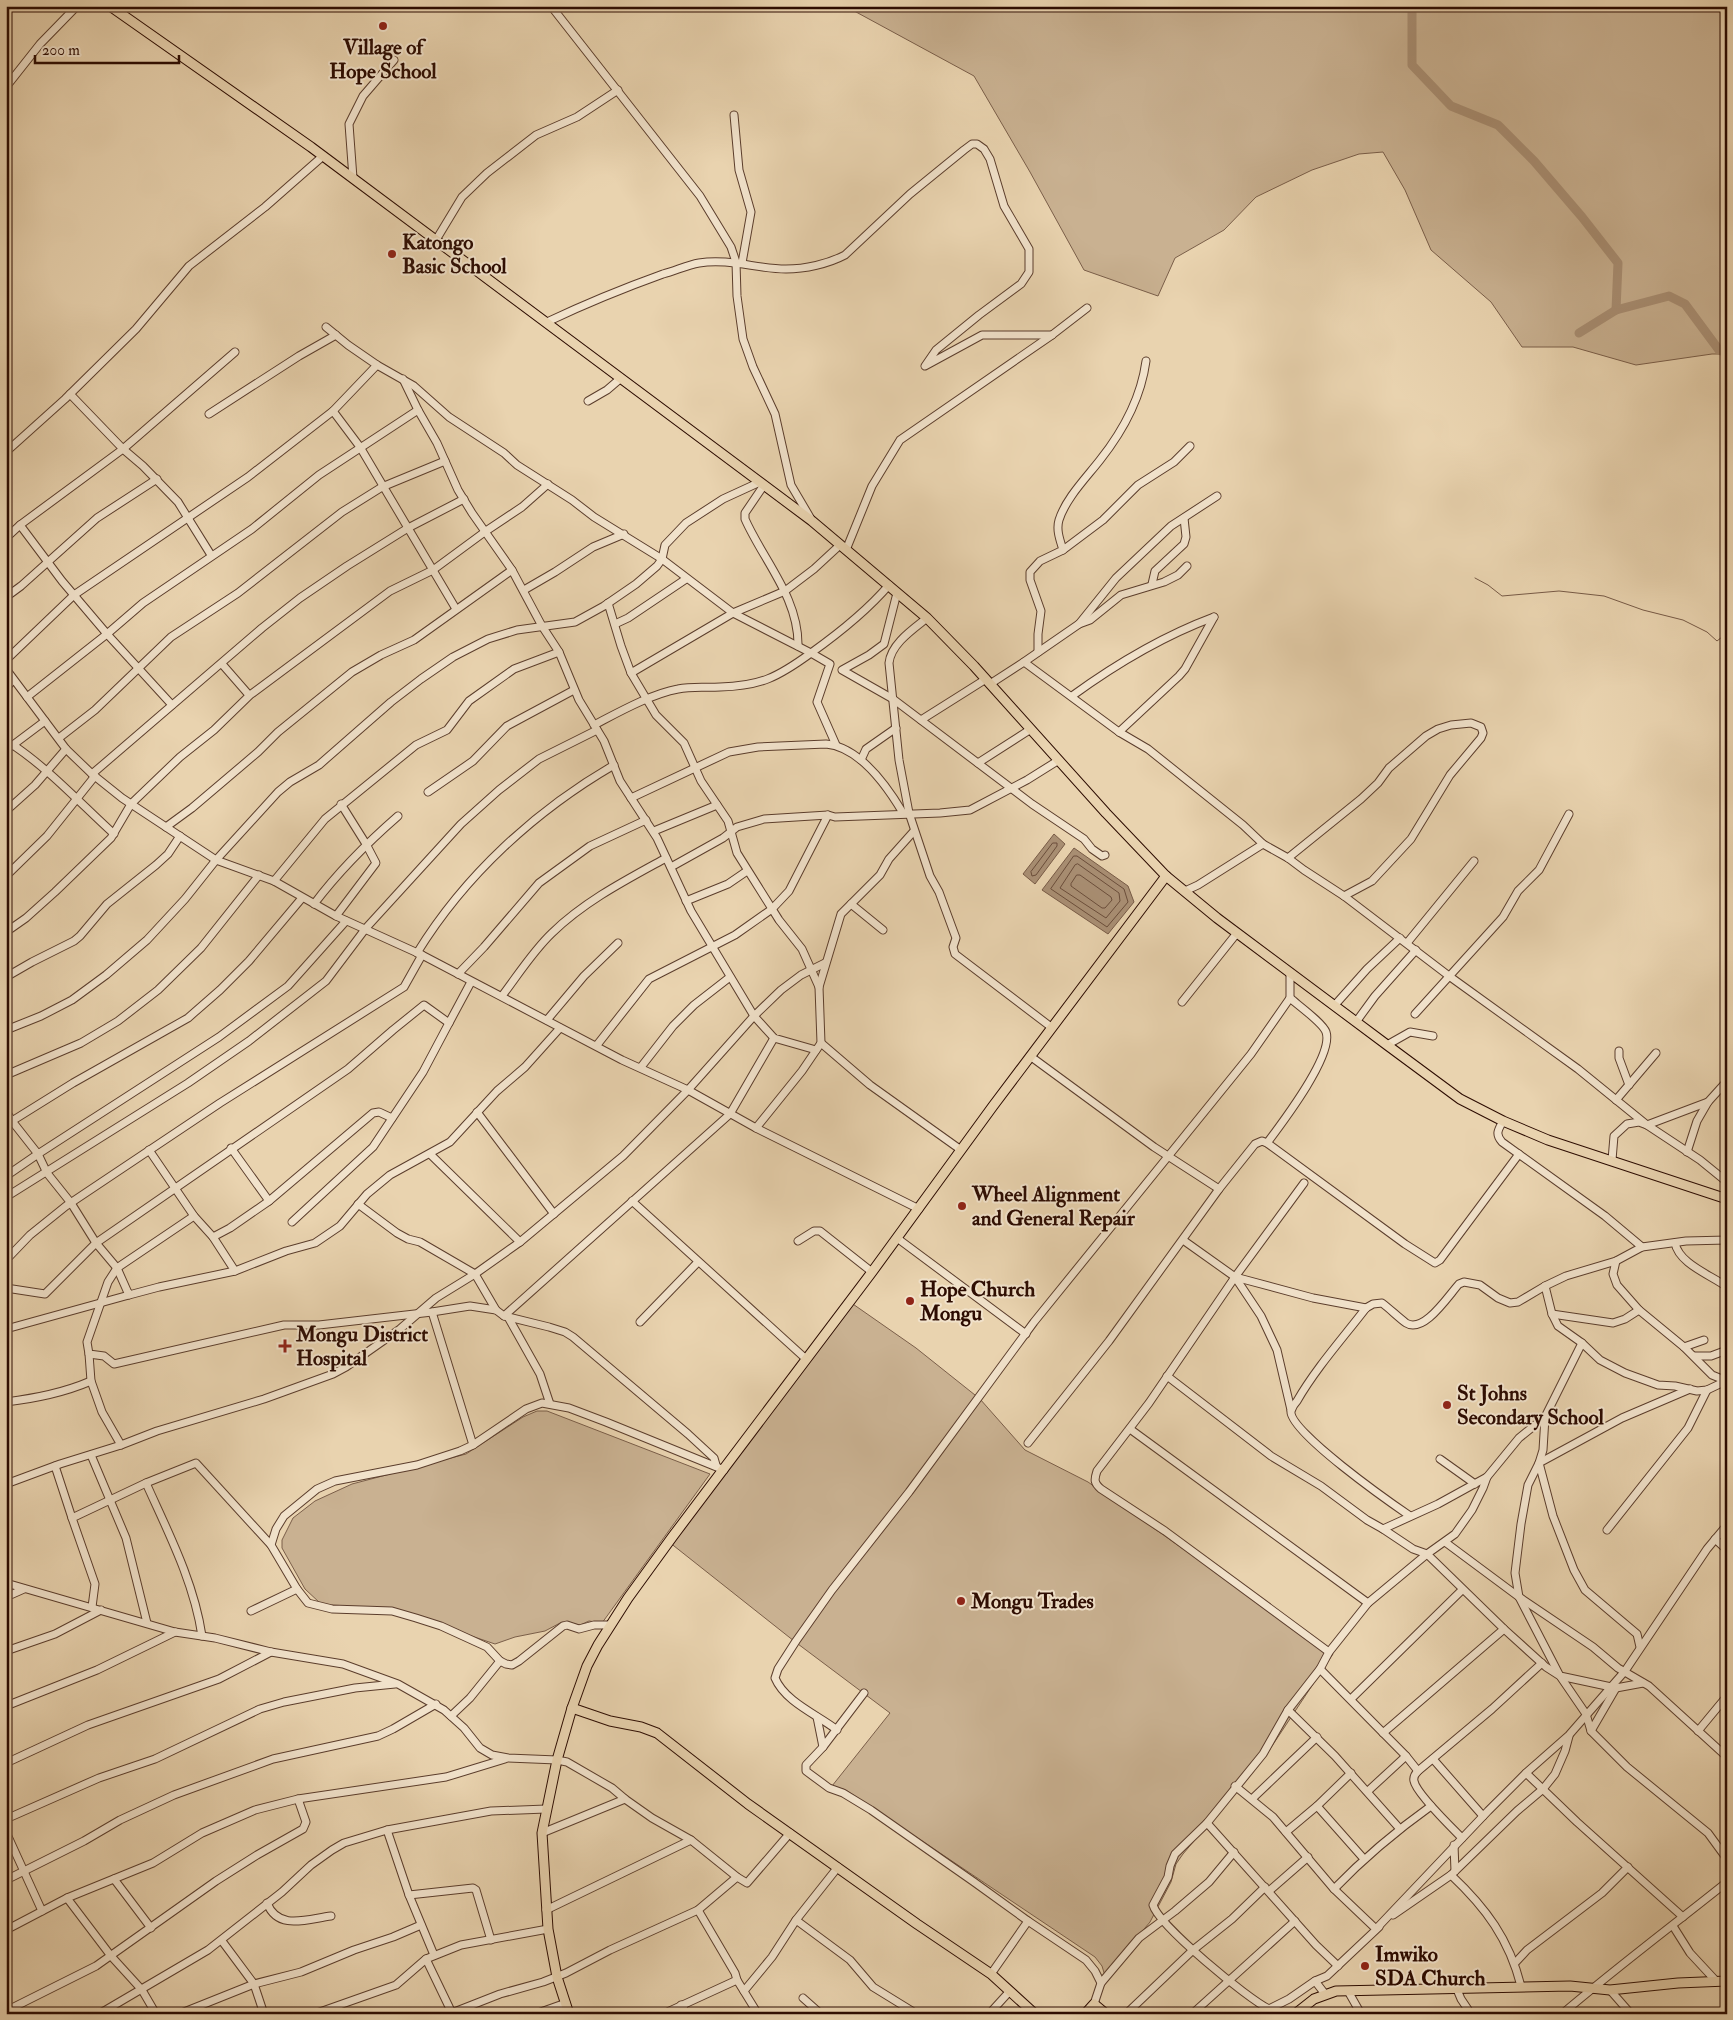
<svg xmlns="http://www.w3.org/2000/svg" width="1733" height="2020" font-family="'IM FELL Double Pica',serif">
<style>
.green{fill:#c9b191;stroke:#7a5e49}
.water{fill:#a98f74;stroke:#775a46}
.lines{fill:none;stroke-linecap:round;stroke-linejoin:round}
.shore{stroke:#6a4d3a;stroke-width:1}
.stream{stroke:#775a46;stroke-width:1}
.river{stroke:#a98f74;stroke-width:9}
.minor-casing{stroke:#5b3d2c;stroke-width:9}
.major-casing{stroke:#2c0b01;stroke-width:11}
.minor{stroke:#f1e2cb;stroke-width:7}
.major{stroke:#e9d3af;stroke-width:9}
.poi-dot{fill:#8f2418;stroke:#f1e2cb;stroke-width:2}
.labels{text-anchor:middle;stroke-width:4;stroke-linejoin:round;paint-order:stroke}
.poi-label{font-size:21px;font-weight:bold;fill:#2c0b01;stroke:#f1e2cb;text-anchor:start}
</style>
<rect width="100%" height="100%" fill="#e9d3af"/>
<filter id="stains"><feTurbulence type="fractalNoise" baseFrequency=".004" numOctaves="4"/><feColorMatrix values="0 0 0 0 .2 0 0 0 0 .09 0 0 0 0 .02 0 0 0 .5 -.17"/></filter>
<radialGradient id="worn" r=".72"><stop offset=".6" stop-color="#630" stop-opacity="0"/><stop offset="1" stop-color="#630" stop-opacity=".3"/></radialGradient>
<g class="green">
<polygon points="845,6 1727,6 1727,354 1712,354 1636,365 1573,347 1522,347 1491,302 1431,250 1405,190 1383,152 1359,154 1312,170 1256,197 1224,230 1175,258 1158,296 1084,270 1030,172 974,76"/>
<polygon points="850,1302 916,1348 980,1399 1025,1450 1088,1482 1333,1654 1264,1758 1183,1854 1176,1864 1171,1882 1150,1922 1105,1976 1102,1966 1095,1957 846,1790 832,1786 890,1713 794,1641 669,1542"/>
<polygon points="537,1411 547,1411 710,1474 602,1623 589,1621 580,1625 562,1622 545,1631 515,1637 495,1644 395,1610 351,1609 320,1603 305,1589 282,1548 282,1540 293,1518 315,1501 352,1484 466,1454 523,1417"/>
</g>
<g class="water">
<polygon points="1054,834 1065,844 1035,884 1023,874"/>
<polygon points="1074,848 1128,886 1134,902 1108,934 1042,890"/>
</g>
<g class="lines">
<g class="shore">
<polygon points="1053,843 1057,843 1057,846 1036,875 1032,876 1031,872"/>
<polygon points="1074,856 1077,856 1124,889 1128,902 1107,927 1051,889"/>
<polygon points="1078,864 1119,893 1120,901 1106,918 1060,888 1075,865"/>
<polygon points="1077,875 1080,875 1111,897 1112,900 1105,908 1102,908 1071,886 1071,884"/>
</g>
<g class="stream">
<polyline points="1719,350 1727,347"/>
<polyline points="1475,578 1488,585 1502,596 1559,591 1604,596 1643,610 1683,620 1707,632 1717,641 1727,633"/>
</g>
<g class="river">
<polyline points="1412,6 1412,65 1451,106 1498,125 1534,161 1582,217 1618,263 1616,310"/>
<polyline points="1579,333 1616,310 1669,296 1685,304 1719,350 1727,353"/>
</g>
<defs>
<g id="minor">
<polyline points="551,6 700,196 731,247 736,262 737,296 743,339 753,367 775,414 791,485 811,519"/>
<polyline points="6,87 40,44 77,6"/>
<polyline points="734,115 739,170 751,212 742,263"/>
<polyline points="353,178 349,124 363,96 394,60"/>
<polyline points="436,240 462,197 487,173 536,135 577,117 618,90"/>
<path d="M547 322C585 304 624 288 663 274 675 271 687 265 699 263 729 258 757 269 786 269 805 269 828 264 845 255L910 194 964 150 972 144H977L984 149 990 159 1004 206 1029 249V272L1021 284 979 315 936 350 925 366 982 335H1052"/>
<path d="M326 327 348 345 377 365 414 386 449 417 504 453 517 465 572 500 594 517 662 559 733 613 811 653C839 633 866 612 889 585"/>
<polyline points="403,379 418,410 437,443 458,490 472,513 512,570 542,626 559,652 579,700 604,741 620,781 657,838 691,911 754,1016 774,1038 816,1050"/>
<polyline points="70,394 123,449 143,466 178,502 211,555"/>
<polyline points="588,401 607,390 621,378"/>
<polyline points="333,411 377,365"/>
<polyline points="209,414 299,356 336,335"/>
<polyline points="6,452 65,399 136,329 189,266 265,207 323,156"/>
<path d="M764 485 745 513V519C763 560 799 598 798 646"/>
<polyline points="20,525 123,449 235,352"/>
<polyline points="6,538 20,525 62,581 107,634 27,697"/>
<polyline points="846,550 872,486 900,440 1052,335 1087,308"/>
<polyline points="1063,550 1103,520 1138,485 1174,462 1190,446"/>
<polyline points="1152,584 1155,571 1184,544 1186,537 1184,518"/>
<polyline points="524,590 555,572 593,547 624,534"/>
<polyline points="897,593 884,644 869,655 842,670 893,699 1032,804 1084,839 1092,849 1102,856 1105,855"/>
<polyline points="6,597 21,586 97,518 157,479"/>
<polyline points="608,603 621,646 631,673 656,715 684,743 701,781 728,821 737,853 779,920 802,949 819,987"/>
<path d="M927 618C912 630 891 644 889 663L899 760 909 813 930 876 939 892 956 938 953 947 955 954 1051 1027"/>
<polyline points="615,624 628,618 686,579"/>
<polyline points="1079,624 1090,620 1121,595 1164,582 1178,575 1187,566"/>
<path d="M1038 652V634L1041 611 1030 580V572L1040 561 1063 550C1060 540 1056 530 1059 520 1066 498 1086 478 1100 460 1123 431 1141 398 1146 361"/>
<polyline points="6,660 74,595 248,477 333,411 360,447 456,609"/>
<polyline points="1024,662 1079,624 1116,578 1171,526 1217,496"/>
<polyline points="222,664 249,695"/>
<polyline points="6,669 66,749 92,774 122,798 216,860 274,881 336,916 422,955 622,1060 688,1090 756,1128 919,1209"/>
<polyline points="631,673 733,613 785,591 814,569 840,545"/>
<polyline points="990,684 1024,662 1119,732 1148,749 1243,825 1263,844 1288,858 1304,870 1344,896 1449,976 1578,1069 1647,1125 1700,1160 1727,1182"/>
<polyline points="6,688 13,680"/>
<path d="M1072 696C1116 664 1163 636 1214 617"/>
<polyline points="172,705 107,634 143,603 252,529 319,475 418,410"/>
<polyline points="921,720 986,679"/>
<path d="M594 725C619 712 651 694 678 689 692 686 706 688 720 687 761 686 778 677 811 653L830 664 817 702 836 745"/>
<polyline points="1119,732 1179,676 1185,669 1214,617"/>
<polyline points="59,738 95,710 171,637 238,593 342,512 382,487 445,461"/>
<polyline points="13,745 45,721"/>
<path d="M6 749 13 745C50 770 81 804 114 834"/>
<polyline points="861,760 866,749 896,728"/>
<polyline points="978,763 1031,729"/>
<polyline points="92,774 262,628 300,598 347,566 408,528 464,499"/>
<polyline points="428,792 473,761 507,726 574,690"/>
<path d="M631 798 729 752 758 747 826 744C859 747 887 786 903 813"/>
<polyline points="6,811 35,785 66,749"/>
<polyline points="166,827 192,808 258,752 278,732 352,672 381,655 414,640 512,570"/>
<polyline points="654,831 717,805"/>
<polyline points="1288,858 1361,799 1378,783 1389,768 1426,736 1438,729 1451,725 1471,723 1481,727 1483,733 1481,738 1450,775 1411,839 1372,881 1344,896"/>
<polyline points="671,867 723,838 737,827 764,819 828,815 835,817 940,813 970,810 1027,780 1059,760"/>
<polyline points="6,876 47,836 95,776"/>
<polyline points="274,881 325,819 416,745 447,730 469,701 514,669 559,652"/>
<polyline points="1185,891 1198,885 1263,844"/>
<polyline points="302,898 249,961 220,990 188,1018 73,1083 12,1121 38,1154 219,1037 288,986 346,921"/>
<polyline points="686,901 728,884 747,871"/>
<path d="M314 904C339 871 367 843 398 816"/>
<polyline points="851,904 883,930"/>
<polyline points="336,916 376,863 366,844 341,804"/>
<polyline points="6,932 26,918 55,892 111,838 131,804 180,757 214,730 250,695 390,591 433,570 486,531 522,507 548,484"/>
<polyline points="1407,943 1474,861"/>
<path d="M417 953C465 875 535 811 614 765"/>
<polyline points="458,974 484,947 539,883 590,846 646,820"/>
<polyline points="6,977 32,962 74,941 80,936 107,904 156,865 168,854 180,836"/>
<path d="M502 996C518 975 533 951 552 933 585 901 626 880 666 858"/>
<polyline points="1182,1002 1237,933"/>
<polyline points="1334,1006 1367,969 1400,938"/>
<polyline points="1415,1014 1503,917 1518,891 1539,870 1569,814"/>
<polyline points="547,1020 584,976 618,943"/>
<polyline points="1356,1022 1375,996 1416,950"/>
<polyline points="6,1030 41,1016 72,1000 106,975 147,940 185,899 216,860 278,792 290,782 319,765 391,702 421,679 453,657 488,639 517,630 575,622 604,606 636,584 657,566 662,559 665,545 686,523 723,499 760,482"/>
<polyline points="821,1043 870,1085 961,1150"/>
<polyline points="597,1045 649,979 735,935 772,909 789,891 828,815"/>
<polyline points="1387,1045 1410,1032 1433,1036"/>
<polyline points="1619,1051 1619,1058 1629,1085"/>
<polyline points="1030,1056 1154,1147 1219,1189"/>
<polyline points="641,1067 673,1026 694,1005 730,977"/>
<polyline points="6,1075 81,1043 118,1021 158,990 201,948 259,875"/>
<polyline points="1616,1100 1656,1053"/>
<polyline points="6,1111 12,1121 6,1124"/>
<polyline points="477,1112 554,1214"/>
<path d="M1503 1121C1498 1130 1495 1134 1502 1142L1605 1216 1642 1247"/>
<polyline points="756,1128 802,1071 821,1043 819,987 841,914 880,875 889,859 914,831"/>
<path d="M1267 1143C1282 1123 1334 1055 1326 1032 1323 1023 1298 1005 1290 998"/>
<polyline points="231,1148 269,1201"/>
<polyline points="149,1150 194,1216 213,1237"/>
<polyline points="1687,1152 1697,1121 1708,1102 1727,1081"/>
<polyline points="430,1154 520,1242"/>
<polyline points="1612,1160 1614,1136 1627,1124 1639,1122 1647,1125 1708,1102"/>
<polyline points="6,1176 38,1154 47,1173 71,1203 96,1243 117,1268 129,1295 159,1287 235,1271 286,1251 315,1243 340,1226 367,1194 390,1175 450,1142 497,1091 525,1067 560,1028"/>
<path d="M1304 1183 1235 1277 1149 1403 1097 1471C1094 1480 1094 1483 1101 1489L1165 1531 1329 1652"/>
<polyline points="6,1197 188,1083 249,1041 326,981 366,928 461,824 499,790 539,759 597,730"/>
<polyline points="632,1201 806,1359"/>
<polyline points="358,1204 397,1233 408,1239 420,1242 475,1274 496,1310"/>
<polyline points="194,1216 117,1268 108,1282 87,1342 89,1354 104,1356 114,1364 284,1325 319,1325 432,1312 470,1306 496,1310 504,1316 549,1327 565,1332 573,1337 688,1434 714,1458 716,1465"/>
<polyline points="292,1222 373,1147 423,1072 449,1023"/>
<polyline points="897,1238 1026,1334"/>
<polyline points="1183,1240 1235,1277 1313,1298 1366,1308"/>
<polyline points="798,1241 814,1231 820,1231 872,1272"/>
<path d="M1675 1243C1679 1264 1711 1275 1727 1287"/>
<polyline points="6,1260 30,1235 66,1206 220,1103 404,987 422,955"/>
<polyline points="1616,1261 1613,1274 1617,1285 1639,1310 1684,1347 1712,1375 1727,1381"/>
<polyline points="235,1271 213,1237 230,1228 269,1201 373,1113 379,1112 392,1118"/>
<polyline points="1235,1277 1261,1316 1277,1350 1291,1410"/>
<polyline points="1545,1286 1552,1314 1558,1326 1582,1343 1600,1360 1625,1373 1658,1385 1675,1386 1697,1391 1707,1390 1726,1381"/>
<polyline points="6,1288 45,1294 96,1243 348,1069 393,1030 424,1005 449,1023 471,982"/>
<polyline points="432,1312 473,1445"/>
<polyline points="1552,1314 1613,1323 1625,1319 1639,1310"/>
<polyline points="504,1316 730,1114 774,1038"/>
<polyline points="508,1317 540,1374 550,1404"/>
<polyline points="640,1322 698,1262"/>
<polyline points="6,1329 129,1295"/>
<polyline points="1582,1343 1545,1417 1543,1450 1539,1463 1553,1516 1574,1570 1585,1590 1637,1634 1640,1647"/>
<polyline points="1684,1347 1704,1340"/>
<polyline points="89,1354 91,1381 102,1412 121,1445"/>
<polyline points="1694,1356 1711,1356 1727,1350"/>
<polyline points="1167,1376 1271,1456 1321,1486 1367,1520 1383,1529 1438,1504 1487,1477 1519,1438 1545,1417"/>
<path d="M6 1402C36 1398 63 1393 91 1381"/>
<polyline points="1130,1429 1368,1603"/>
<polyline points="1028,1443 1109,1341 1219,1189 1255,1144 1262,1141 1267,1143 1405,1244 1435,1263 1440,1260 1519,1154"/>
<polyline points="91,1455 126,1538 147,1623"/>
<polyline points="1440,1459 1475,1484"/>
<polyline points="55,1466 72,1518"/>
<path d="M146 1483C168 1532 194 1582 202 1636"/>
<polyline points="6,1484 60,1464 121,1445 157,1431 264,1399 333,1374 346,1367 400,1329 436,1298 475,1274 520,1242 623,1156 688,1090 754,1016 781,990 801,975 825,963"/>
<path d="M1410 1516C1391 1503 1288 1431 1291 1411 1292 1408 1295 1403 1297 1401 1316 1368 1343 1338 1366 1308L1373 1304 1382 1303C1390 1309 1398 1317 1406 1323 1424 1334 1448 1296 1459 1284L1464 1282 1480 1285 1498 1298 1510 1303 1518 1302 1545 1286 1566 1276 1616 1261 1642 1247 1686 1241 1727 1240"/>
<polyline points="1383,1529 1413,1549 1427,1554 1504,1629 1546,1667 1560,1676 1586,1714 1591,1731 1627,1767 1708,1833 1727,1859"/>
<polyline points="1607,1530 1688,1428 1707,1390"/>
<polyline points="1715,1539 1727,1550"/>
<polyline points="1445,1542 1519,1597 1593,1647 1618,1668 1649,1686 1727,1757"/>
<polyline points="6,1583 175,1632 215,1638 271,1652 343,1664 398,1684 444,1710 464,1728 480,1748 492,1755 508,1758 557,1760 567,1762 612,1788 625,1799 652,1818 691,1840"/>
<polyline points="6,1597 24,1589"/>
<polyline points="92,1607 95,1584 72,1518 146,1483 196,1463 271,1545"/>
<polyline points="251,1611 297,1589"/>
<polyline points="610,1625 594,1625 579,1629 567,1625 563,1626 519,1661 512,1665 506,1664 500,1661 487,1647 441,1626 416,1618 392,1611 332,1609 308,1603 297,1589 271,1545 276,1529 284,1516 317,1489 335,1481 417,1465 460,1451 473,1445 526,1409 542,1403 569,1408 606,1422 724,1470"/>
<polyline points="6,1651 55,1634 101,1610"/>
<polyline points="1320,1669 1406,1756 1368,1791"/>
<polyline points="1643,1683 1616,1688 1560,1676 1519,1597 1515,1573 1521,1524 1528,1485 1539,1463 1622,1418 1690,1389"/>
<polyline points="864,1693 823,1747 806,1765 806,1771 829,1788 843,1793 871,1810 974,1882 1028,1921 1086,1960 1095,1971 1101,1983"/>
<polyline points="1351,1699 1462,1590"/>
<polyline points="6,1706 97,1670 175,1632"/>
<polyline points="1288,1710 1335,1756 1400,1829"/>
<polyline points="451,1716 470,1698 500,1661"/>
<polyline points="817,1717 823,1747"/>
<path d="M837 1730C818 1715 785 1702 775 1678L778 1669 796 1641 832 1590 909 1492 1034 1322 1251 1054 1290 998V972"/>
<polyline points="1591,1731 1616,1688"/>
<polyline points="1698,1731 1727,1696"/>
<polyline points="1383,1733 1504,1629"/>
<polyline points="1406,1756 1418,1771"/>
<polyline points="1433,1759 1483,1816"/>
<polyline points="6,1763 88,1725 219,1679 271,1652"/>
<polyline points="1526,1773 1577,1822 1683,1917"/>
<polyline points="1235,1786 1273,1817 1334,1889 1376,1929 1488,1811 1526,1773 1569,1735 1625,1671 1707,1549 1727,1525"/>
<polyline points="1252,1799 1317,1737"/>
<polyline points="1317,1806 1364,1859"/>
<polyline points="6,1819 99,1778 155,1759 260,1709 284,1702 355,1688 395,1684"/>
<polyline points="1207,1823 1316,1945 1338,1966"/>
<polyline points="387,1830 409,1895 434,1955"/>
<polyline points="6,1832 42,1911"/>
<polyline points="1286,1832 1317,1806 1351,1773"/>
<polyline points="542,1833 625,1799"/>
<path d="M1462 1838C1452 1828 1416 1793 1414 1781 1413 1777 1415 1774 1418 1771L1492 1709 1542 1663"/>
<polyline points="1454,1845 1455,1871"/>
<path d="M1451 1875C1486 1908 1509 1939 1521 1986"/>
<polyline points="114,1879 151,1928"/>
<polyline points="6,1880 84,1841 120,1820 174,1795 273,1759 378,1736 393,1729 436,1704"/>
<path d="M1334 1889C1364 1858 1396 1831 1431 1806"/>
<polyline points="1269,1891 1308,1857"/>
<polyline points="409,1895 473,1888 476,1890 491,1940"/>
<path d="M267 1903C278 1931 307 1919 331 1916"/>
<polyline points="546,1910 691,1840 737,1877"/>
<polyline points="698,1910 735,1973 737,1980 758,2014"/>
<polyline points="1393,1915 1451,1875 1517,1811 1543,1789 1555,1774 1565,1751 1569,1736"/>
<polyline points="796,1920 850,1960 873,1987 912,2011"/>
<polyline points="1673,1926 1690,1953 1716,1981"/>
<polyline points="6,1930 67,1898"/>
<polyline points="222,1941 254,1984 264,2014"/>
<polyline points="1515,1963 1527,1950 1602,1893 1628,1867"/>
<polyline points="991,1974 1028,1921"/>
<path d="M1315 1981 1289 1999 1269 2009C1248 1999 1159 1926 1153 1905L1168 1877 1170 1866 1175 1854 1207 1823 1263 1754 1288 1710 1320 1669 1329 1652 1368 1603 1427 1554 1455 1534 1472 1510 1483 1488 1487 1477"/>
<polyline points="1456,1987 1461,1999 1471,2014"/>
<polyline points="1610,1990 1631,2014"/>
<polyline points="744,1991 772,1957 796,1920 838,1867"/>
<polyline points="1348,1991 1361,2014"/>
<polyline points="1325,1994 1315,1981 1327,1976 1379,1927"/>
<polyline points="803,1998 821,2014"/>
<polyline points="1094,2004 1101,1983 1139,1938 1175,1911 1209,1882 1234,1852"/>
<polyline points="681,2005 687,2014"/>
<polyline points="6,2011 96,1966 216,1881 257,1855 303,1829 306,1822 298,1799"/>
<polyline points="452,2013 426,1959 461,1945 548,1929"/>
<polyline points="99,2014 208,1950 282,1892 311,1865 332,1850 344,1843 387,1830 491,1811 546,1809"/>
<polyline points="156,2014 142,1990 111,1956 67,1898 153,1863 202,1833 255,1810 298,1799 446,1777 505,1759"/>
<polyline points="179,2014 254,1984 301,1972 354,1950 393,1937 421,1925"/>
<polyline points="314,2014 396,1985 426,1959"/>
<polyline points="449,2014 500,1994 543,1982 566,1973 610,1950 698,1910 737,1877 747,1883 790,1833"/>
<polyline points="535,2014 566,2003"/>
<polyline points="663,2014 737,1980"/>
<polyline points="989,2014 1009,1992"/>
<polyline points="1126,2014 1193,1950 1232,1919 1265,1887"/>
<polyline points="1192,2014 1295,1921"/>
<path d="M1562 2014C1616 1968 1672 1926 1727 1882"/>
</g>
<g id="major">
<polyline points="110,6 311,147 812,521 927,618 974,666 1106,813 1166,876 1217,918 1387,1045 1460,1099 1503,1121 1548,1140 1727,1199"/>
<polyline points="572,1708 610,1721 641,1727 657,1733 748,1804 917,1924 991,1974 1035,2014"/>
<polyline points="569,2014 557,1977 548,1929 542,1833 557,1760 572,1708 587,1666 598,1645 628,1598 673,1536 872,1272 993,1106 1166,876"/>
<polyline points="1085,2014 1094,2004 1106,2014"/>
<polyline points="1295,2014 1314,1999 1336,1991 1570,1986 1610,1990 1678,1983 1727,1981"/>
</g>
</defs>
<use href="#minor" class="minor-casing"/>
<use href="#major" class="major-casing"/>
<use href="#minor" class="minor"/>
<use href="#major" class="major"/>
</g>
<g class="poi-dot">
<circle cx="383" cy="26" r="5"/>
<circle cx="392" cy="254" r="5"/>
<circle cx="962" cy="1206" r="5"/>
<circle cx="910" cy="1301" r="5"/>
<path d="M282.5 1338.5h5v5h5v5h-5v5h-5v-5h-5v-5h5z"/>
<circle cx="1447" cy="1405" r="5"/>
<circle cx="961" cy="1601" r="5"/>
<circle cx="1365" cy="1966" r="5"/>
</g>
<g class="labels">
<g class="poi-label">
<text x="383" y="54" text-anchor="middle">Village of<tspan x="383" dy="24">Hope School</tspan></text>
<text x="402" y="249">Katongo<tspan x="402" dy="24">Basic School</tspan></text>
<text x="972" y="1201">Wheel Alignment<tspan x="972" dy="24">and General Repair</tspan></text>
<text x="920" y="1296">Hope Church<tspan x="920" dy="24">Mongu</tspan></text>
<text x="296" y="1341">Mongu District<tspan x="296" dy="24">Hospital</tspan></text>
<text x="1457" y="1400">St Johns<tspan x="1457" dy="24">Secondary School</tspan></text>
<text x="971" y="1608">Mongu Trades</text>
<text x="1375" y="1961">Imwiko<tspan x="1375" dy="24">SDA Church</tspan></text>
</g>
</g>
<rect width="1733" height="2020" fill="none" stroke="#e9d3af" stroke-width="25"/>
<rect x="8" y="8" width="1718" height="2005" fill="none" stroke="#2c0b01" stroke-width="2.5"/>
<rect x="12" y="12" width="1708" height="1995" fill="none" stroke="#2c0b01"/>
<path d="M35 55v8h144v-8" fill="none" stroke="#2c0b01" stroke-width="2.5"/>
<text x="42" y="55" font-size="15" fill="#2c0b01" stroke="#f1e2cb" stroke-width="4" paint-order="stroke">200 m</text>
<rect width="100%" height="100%" filter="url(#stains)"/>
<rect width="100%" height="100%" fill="url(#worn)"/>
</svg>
